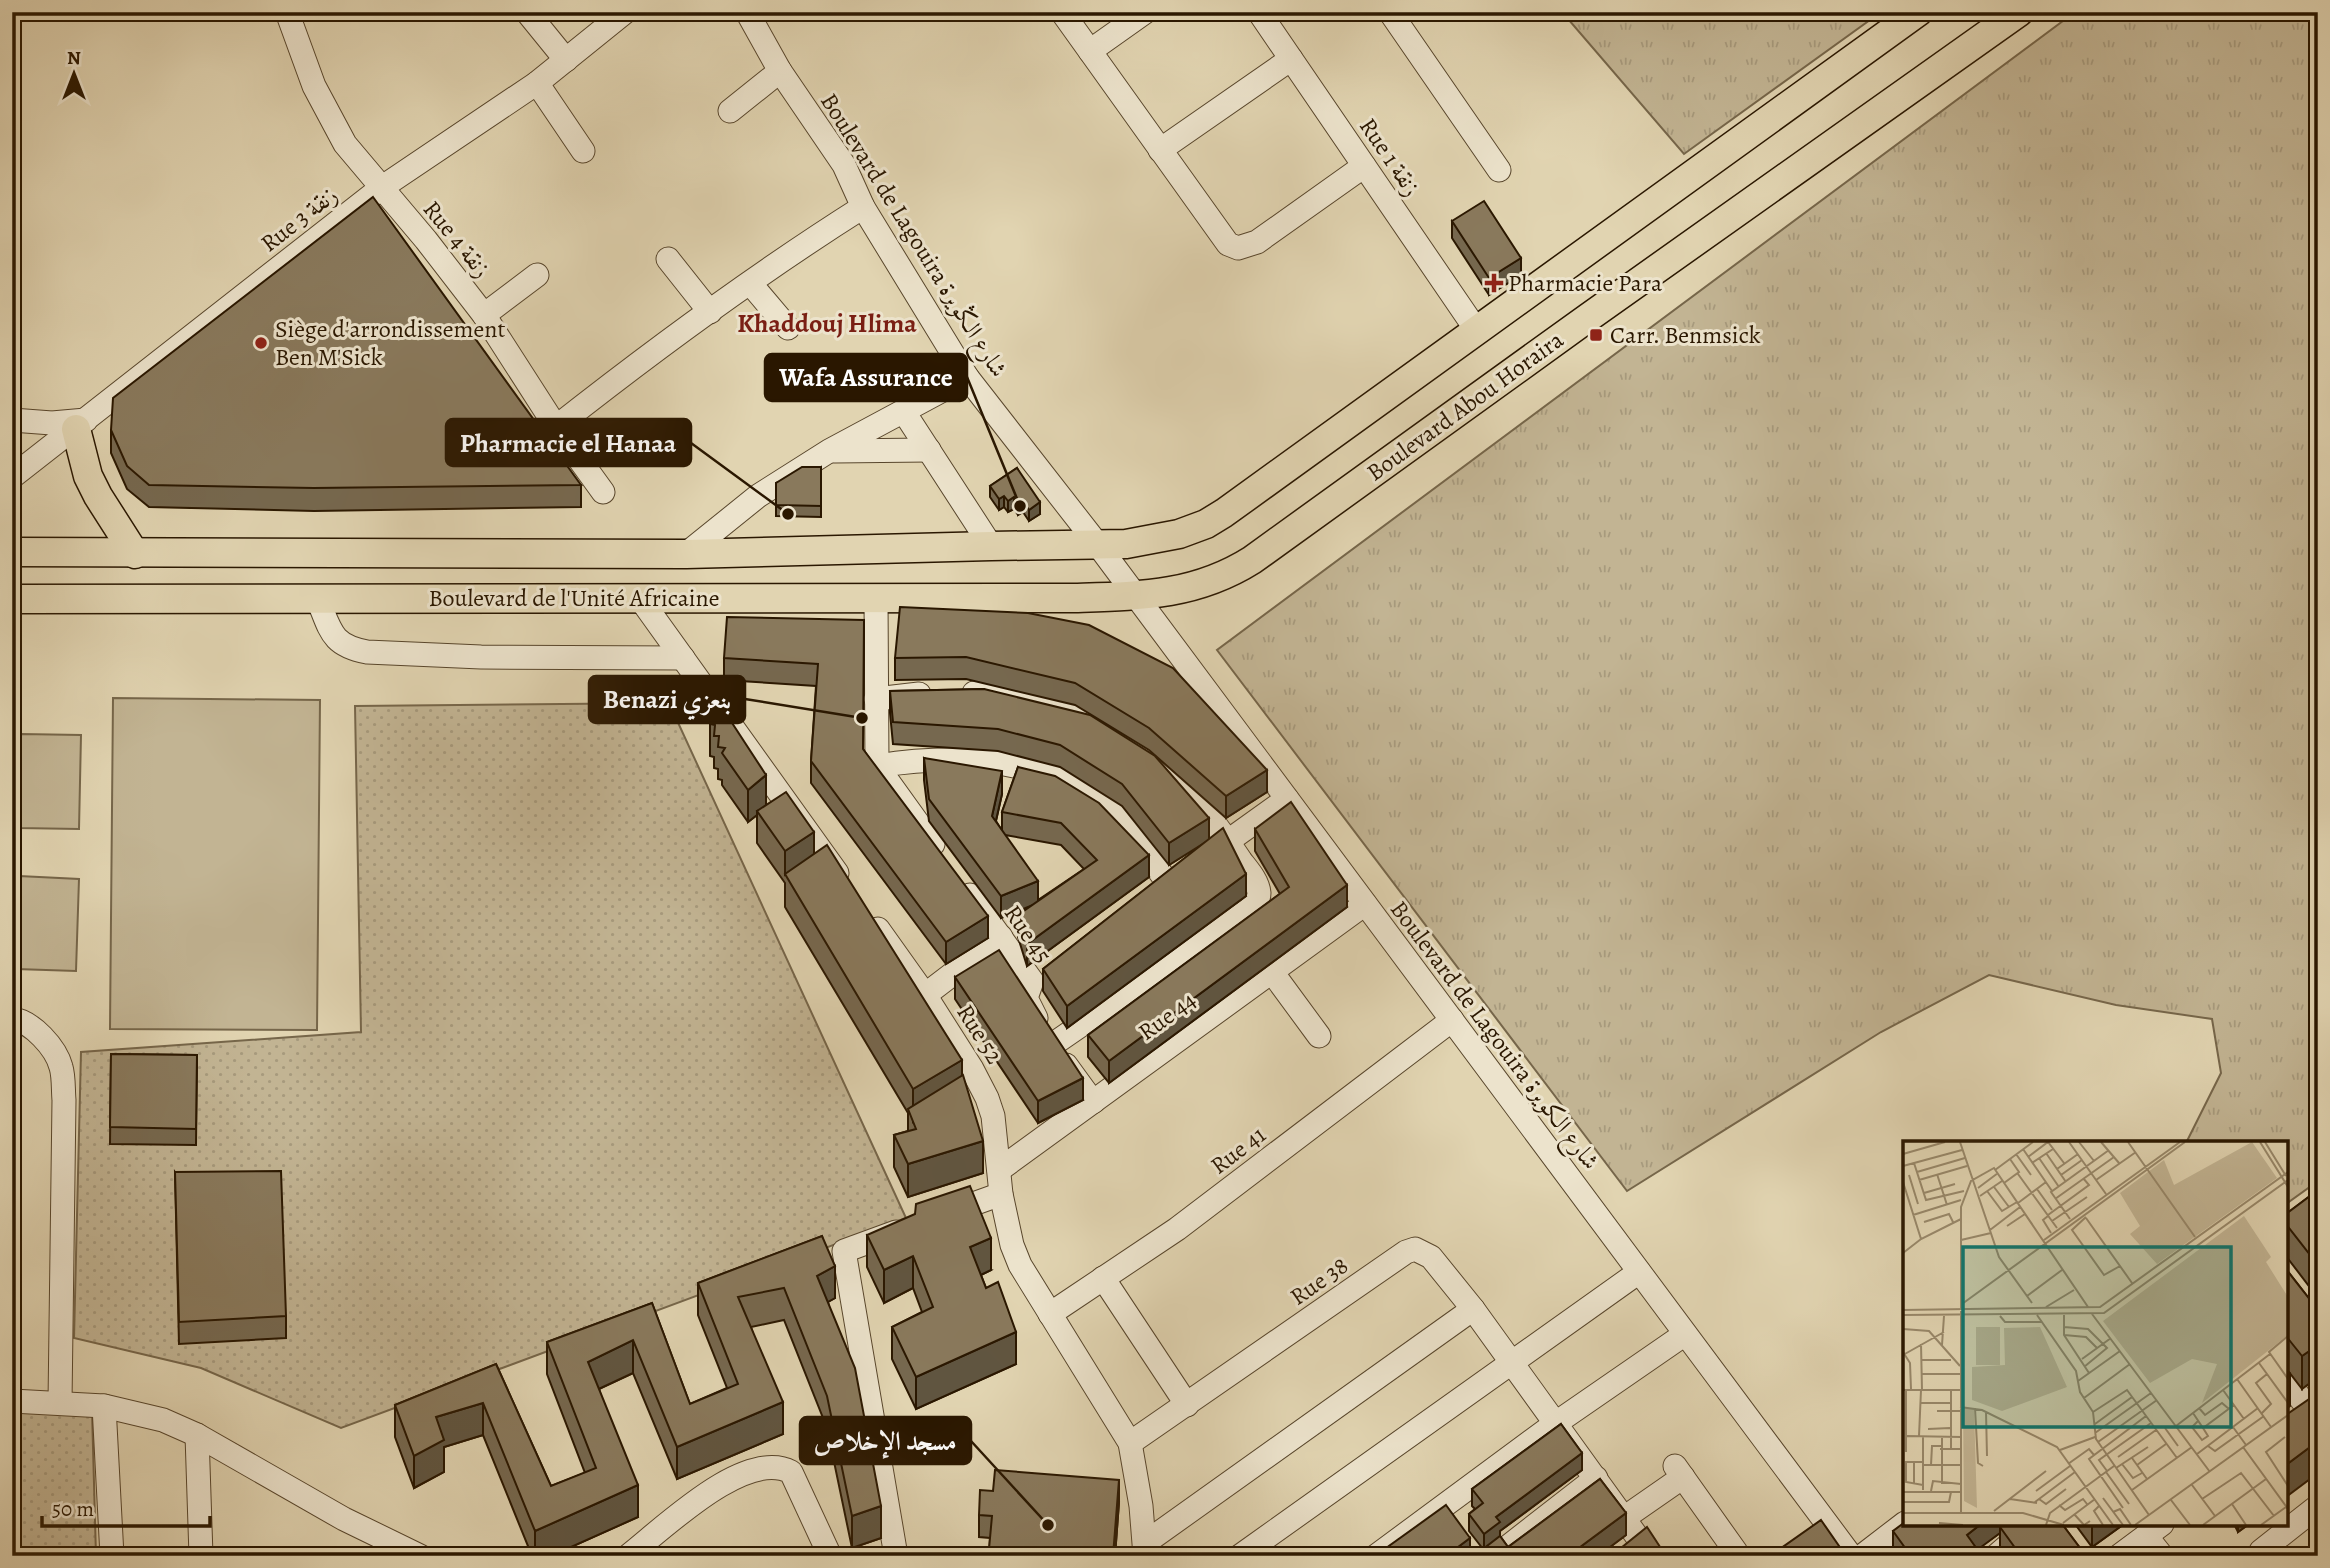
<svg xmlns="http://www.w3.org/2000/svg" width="2330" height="1568" font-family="Alegreya,Amiri,serif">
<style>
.grass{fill:url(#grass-tufts);stroke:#76664a;stroke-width:2}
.park{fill:url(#park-dots);stroke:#76664a;stroke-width:2}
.garden{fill:#c2b493;stroke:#76664a;stroke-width:2}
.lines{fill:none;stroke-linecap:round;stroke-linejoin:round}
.minor-casing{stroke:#58462c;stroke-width:25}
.major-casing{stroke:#2a1700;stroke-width:31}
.minor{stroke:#ece3cc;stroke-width:23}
.major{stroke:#e1d4b1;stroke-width:28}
.wall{fill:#76684f;stroke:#2a1700;stroke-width:2;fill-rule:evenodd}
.shaded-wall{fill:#605540;stroke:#2a1700;stroke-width:2}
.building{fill:#89795c;stroke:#2a1700;stroke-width:2}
.poi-dot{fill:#8f2418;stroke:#ece3cc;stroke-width:2.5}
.labels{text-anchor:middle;stroke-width:6;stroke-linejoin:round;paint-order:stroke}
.street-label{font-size:24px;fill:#2a1700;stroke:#ece3cc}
.poi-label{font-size:24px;fill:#2a1700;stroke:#ece3cc;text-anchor:start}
.neighbourhood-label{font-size:26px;font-weight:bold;fill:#7a1f14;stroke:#ece3cc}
.inset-road{fill:none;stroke:#98886a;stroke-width:2}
.view{fill:#0f766e;fill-opacity:0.15;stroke:#0f766e;stroke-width:3.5}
.inset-edge{fill:none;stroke:#2a1700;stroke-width:3.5}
.leader{fill:none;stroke:#2a1700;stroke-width:2.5}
.callout-dot{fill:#2a1700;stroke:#ece3cc;stroke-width:2.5}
.callout{fill:#2a1700;stroke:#2a1700;stroke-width:2.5}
.callout-label{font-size:26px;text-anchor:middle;font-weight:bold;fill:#fff}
</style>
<defs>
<pattern id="grass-tufts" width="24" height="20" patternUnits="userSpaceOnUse" patternTransform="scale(1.75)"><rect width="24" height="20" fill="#c2b493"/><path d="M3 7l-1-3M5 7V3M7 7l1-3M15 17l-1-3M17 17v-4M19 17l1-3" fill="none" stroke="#a79a7d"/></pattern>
<pattern id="park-dots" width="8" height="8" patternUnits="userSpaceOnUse" patternTransform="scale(1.75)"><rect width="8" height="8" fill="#c2b493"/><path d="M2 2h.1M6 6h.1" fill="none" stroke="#a79a7d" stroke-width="1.8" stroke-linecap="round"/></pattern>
</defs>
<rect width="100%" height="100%" fill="#e1d4b1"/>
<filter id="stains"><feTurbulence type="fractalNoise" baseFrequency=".00286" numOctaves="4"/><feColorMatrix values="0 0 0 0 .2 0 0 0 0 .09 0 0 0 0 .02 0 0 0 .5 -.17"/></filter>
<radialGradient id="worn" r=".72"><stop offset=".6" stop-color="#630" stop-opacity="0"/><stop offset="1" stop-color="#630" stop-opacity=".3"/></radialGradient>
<g class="grass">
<polygon points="1562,12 1881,12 1684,154"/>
<polygon points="2075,12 2318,12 2318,1181 2286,1204 2286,1143 2186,1143 2221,1073 2212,1019 2116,1005 1989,975 1881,1032 1627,1191 1217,650"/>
</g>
<g class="park">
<polygon points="669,703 906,1218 341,1428 201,1368 74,1338 81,1052 361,1032 355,706"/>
<polygon points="12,1405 92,1411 96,1556 12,1556"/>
</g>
<g class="garden">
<polygon points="113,698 320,700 317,1030 110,1029"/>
<polygon points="21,734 81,735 79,829 18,828"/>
<polygon points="19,876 79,879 76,971 16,969"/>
</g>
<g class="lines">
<defs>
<g id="minor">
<polyline points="287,12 314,86 345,144 426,240 484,315 556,427 603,492"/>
<polyline points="527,12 566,60"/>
<polyline points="747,12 780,71 844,165 863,207 967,377 1098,545 1851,1556"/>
<polyline points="1062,12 1228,244 1238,248 1257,242 1364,166"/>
<polyline points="1259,12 1477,331"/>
<polyline points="1390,12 1499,170"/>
<polyline points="1090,51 1145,12"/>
<polyline points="537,83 583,151"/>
<polyline points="730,111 780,71"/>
<polyline points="1160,150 1291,59"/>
<polyline points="668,259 710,312"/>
<polyline points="750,283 788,328"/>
<polyline points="484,315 537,275"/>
<polyline points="904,412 991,546"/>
<polyline points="12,420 52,423 86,420"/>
<path d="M556 427C655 349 757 274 863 207"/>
<polyline points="834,451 929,450"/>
<polyline points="12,477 381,188 537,83 625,12"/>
<polyline points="686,554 758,496 829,451 967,377"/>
<polyline points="639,597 837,873"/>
<polyline points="876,598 877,766 933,844"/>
<path d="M318 600C331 631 331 645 367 652L481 657 683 658"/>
<path d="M974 693C1028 693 1080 708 1126 736 1174 765 1210 815 1241 861 1248 870 1258 881 1259 893 1259 901 1254 905 1248 910L1052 1045"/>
<polyline points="876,699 919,694"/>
<path d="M877 766C954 754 1044 756 1107 809 1132 829 1149 858 1168 883"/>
<polyline points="1217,849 1287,799"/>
<polyline points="970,895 1032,981 1026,998 1036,1018"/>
<polyline points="878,929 925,995 972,1069 987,1098 993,1116 1001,1194 1012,1245 1020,1265 1130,1443 1141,1506 1145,1556"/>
<polyline points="1272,972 1319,1036"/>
<polyline points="925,995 1001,937"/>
<path d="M12 1019C32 1021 56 1048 61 1067 64 1077 63 1090 64 1100L60 1403"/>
<polyline points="1066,1065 1093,1102"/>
<polyline points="999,1170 1365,904"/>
<polyline points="948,1213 1001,1194"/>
<polyline points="1103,1278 1187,1405"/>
<polyline points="1050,1314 1177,1229 1452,1020"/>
<polyline points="2286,1379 2313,1415"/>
<polyline points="12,1401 104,1406 163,1420 197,1435 344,1519 420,1556"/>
<polyline points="104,1406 112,1556"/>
<polyline points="197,1435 201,1556"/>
<polyline points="1130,1443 1406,1252 1415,1249 1431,1257 1473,1309 1651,1556"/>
<polyline points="1675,1466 1736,1552"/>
<polyline points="1624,1518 1683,1477"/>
<polyline points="2146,1536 2162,1556"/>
<polyline points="1145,1543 1473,1309"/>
<polyline points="2261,1551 2318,1506"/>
<path d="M628 1556C664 1528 745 1448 791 1472L830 1556"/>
<polyline points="896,1556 844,1251 896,1232"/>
<polyline points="1240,1556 1639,1272"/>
<polyline points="1376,1556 1556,1423 1685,1334"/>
<polyline points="1496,1556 1596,1478"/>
<polyline points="1862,1556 1905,1523"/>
<polyline points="1996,1556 2033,1524"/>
<polyline points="2119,1556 2162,1524"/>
</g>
<g id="major">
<polyline points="76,429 88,476 98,496 135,554"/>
<polyline points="12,552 686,554 991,546 1126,544 1179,534 1206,524 1224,513 1918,12"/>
<path d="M12 599 1074 598C1139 596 1195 596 1252 560L1589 317 2019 12"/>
</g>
</defs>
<use href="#minor" class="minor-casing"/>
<use href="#major" class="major-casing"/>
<use href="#minor" class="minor"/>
<use href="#major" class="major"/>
</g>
<g class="wall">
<polygon points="1452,221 1521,275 1489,295 1452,238"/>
<polygon points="111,430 581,485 581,507 314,511 149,507 127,489 111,453"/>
<polygon points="821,467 821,517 776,516 776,483"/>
<polygon points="1017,468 1040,514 1029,521 1023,512 1018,515 1014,509 1008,512 1004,507 999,510 990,497 990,486"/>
<polygon points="1028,613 1267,792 1226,818 1149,750 1075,705 966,679 895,680 895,658"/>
<polygon points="864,620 863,749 988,938 946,964 811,783 811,761 816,686 724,680 724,658"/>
<polygon points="984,689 1209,840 1246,896 1067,1028 1043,991 1043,969 1207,841 1169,865 1122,806 1060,767 998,751 893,744 890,713 890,691"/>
<polygon points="710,713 766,805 814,854 962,1076 983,1173 908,1197 894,1167 894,1135 908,1131 908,1113 785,907 785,883 757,843 757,815 748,822 722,785 722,780 718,779 718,769 714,768 714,757 710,756"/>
<path d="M924 758 1002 794 996 821 1002 831V812L1018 767 1149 877 1027 966 1018 937V915L1028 907 1001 918 929 821 924 780ZM1005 835 1061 845 1084 869 1038 900Z"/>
<polygon points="1255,829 1347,907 1109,1083 1088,1057 1088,1035 1280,894 1255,851"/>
<polygon points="955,977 1083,1100 1038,1123 955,999"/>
<polygon points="111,1054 197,1055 196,1145 110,1144"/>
<polygon points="175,1172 286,1316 286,1338 179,1344"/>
<polygon points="2318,1190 2318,1298 2286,1256 2286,1214"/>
<polygon points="867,1235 991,1270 981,1275 1016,1364 916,1409 892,1359 892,1327 922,1312 913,1288 884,1303 867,1267"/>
<polygon points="822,1236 835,1298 828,1302 881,1538 852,1548 827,1428 784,1320 751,1327 783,1434 677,1479 633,1373 599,1389 638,1517 551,1556 532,1556 483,1435 444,1447 444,1472 414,1488 395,1437 395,1405 496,1364 551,1486 585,1473 547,1374 547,1342 652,1303 690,1404 727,1388 698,1315 698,1283"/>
<polygon points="2286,1269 2318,1310 2302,1389 2286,1368"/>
<polygon points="1561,1424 1582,1453 1582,1470 1500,1531 1500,1536 1508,1547 1600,1479 1626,1513 1626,1535 1598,1556 1474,1556 1483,1549 1469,1531 1469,1514 1475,1509 1472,1506 1472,1489"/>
<polygon points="1119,1502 1115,1556 989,1556 990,1538 979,1537 979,1515"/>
<polygon points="2062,1524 2086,1556 2000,1556 2000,1533 1977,1549 1982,1556 1895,1556 1893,1553 1893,1531"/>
<polygon points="2075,1524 2124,1524 2092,1547"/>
<polygon points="2234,1524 2249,1524 2238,1532"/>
</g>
<g class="shaded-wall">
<polygon points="1521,258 1521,275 1489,295 1489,278"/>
<polygon points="1004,496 1004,507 999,510 999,499"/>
<polygon points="1014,497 1014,509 1008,512 1008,501"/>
<polygon points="1023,501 1023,512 1018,515 1018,504"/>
<polygon points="1040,502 1040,514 1029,521 1029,510"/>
<polygon points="1267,770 1267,792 1226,818 1226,796"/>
<polygon points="1002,771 1002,794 992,838 992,816"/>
<polygon points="766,775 766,808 757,811 757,815 748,822 748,790"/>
<polygon points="1209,818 1209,840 1169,865 1169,843"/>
<polygon points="814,832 814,864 785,875 785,851"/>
<polygon points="1149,855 1149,877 1027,966 1027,944"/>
<polygon points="1246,874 1246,896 1067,1028 1067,1006"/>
<polygon points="1038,881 1038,903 1001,918 1001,896"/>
<polygon points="1347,885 1347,907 1109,1083 1109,1061"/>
<polygon points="988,916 988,938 946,964 946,942"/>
<polygon points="962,1060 962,1093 913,1122 913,1089"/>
<polygon points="1083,1078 1083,1100 1038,1123 1038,1101"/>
<polygon points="983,1141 983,1173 908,1197 908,1164"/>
<polygon points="991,1238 991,1270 970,1280 970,1247"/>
<polygon points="913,1256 913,1288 884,1303 884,1270"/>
<polygon points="835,1266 835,1298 817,1308 817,1276"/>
<polygon points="1016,1332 1016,1364 916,1409 916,1377"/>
<polygon points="633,1340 633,1373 588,1394 588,1362"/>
<polygon points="2318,1345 2318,1377 2302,1389 2302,1356"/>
<polygon points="2290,1374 2290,1406 2286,1409 2286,1377"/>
<polygon points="783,1402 783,1434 677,1479 677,1447"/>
<polygon points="483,1403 483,1435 444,1447 444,1472 414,1488 414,1456 436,1417"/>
<polygon points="2318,1441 2318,1473 2286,1497 2286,1465"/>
<polygon points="1582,1453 1582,1470 1500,1531 1500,1538 1484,1550 1484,1534 1496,1517"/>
<polygon points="1119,1480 1119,1502 1115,1556 1113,1556"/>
<polygon points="638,1485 638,1517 551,1556 535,1556 535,1531"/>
<polygon points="881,1506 881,1538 852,1548 852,1516"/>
<polygon points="1626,1513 1626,1535 1598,1556 1568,1556"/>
<polygon points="1981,1524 2011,1524 2000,1527 2000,1533 1969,1556 1967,1535"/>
<polygon points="2092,1524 2124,1524 2092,1547"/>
<polygon points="2238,1524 2249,1524 2238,1532"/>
<polygon points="1470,1538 1470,1555 1446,1556"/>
</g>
<g class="building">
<polygon points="373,197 581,485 314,488 149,485 127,466 111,430 113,398"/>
<polygon points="1484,201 1521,258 1489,278 1452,221"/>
<polygon points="802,467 821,467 821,506 776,505 776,483"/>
<polygon points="1017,468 1040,502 1029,510 1023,501 1018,504 1014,497 1008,501 1004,496 999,499 990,486"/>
<polygon points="900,607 1028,613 1089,625 1173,668 1267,770 1226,796 1149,728 1075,683 966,657 895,658"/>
<polygon points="727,617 864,620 863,749 988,916 946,942 811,761 818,664 724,658"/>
<polygon points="984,689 1090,715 1155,756 1209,818 1169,843 1122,784 1060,745 998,729 893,722 890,691"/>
<polygon points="721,706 766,775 748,790 722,753 725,748 718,747 719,736 714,736 715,725 710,724 710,713 714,707"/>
<polygon points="924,758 1002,771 992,816 1038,881 1001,896 929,799"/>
<polygon points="1018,767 1055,776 1099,803 1149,855 1027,944 1018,915 1097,860 1061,823 1002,812"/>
<polygon points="786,792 814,832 785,851 757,811"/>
<polygon points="1291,802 1347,885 1109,1061 1088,1035 1289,887 1255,829"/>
<polygon points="1223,828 1246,874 1067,1006 1043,969"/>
<polygon points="827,845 962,1060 913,1089 785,874"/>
<polygon points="999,950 1083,1078 1038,1101 955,977"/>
<polygon points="111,1054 197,1055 196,1129 110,1127"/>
<polygon points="963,1075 983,1141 908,1164 894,1135 916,1129 908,1109"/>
<polygon points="281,1171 286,1316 179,1322 175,1172"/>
<polygon points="970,1186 991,1238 970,1247 986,1288 998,1282 1016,1332 916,1377 892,1327 933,1307 913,1256 884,1270 867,1235 915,1214 916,1204"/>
<polygon points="2318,1190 2318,1265 2286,1224 2286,1214"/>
<polygon points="822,1236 835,1266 817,1276 855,1368 881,1506 852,1516 827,1396 784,1288 738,1297 783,1402 677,1447 633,1340 588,1362 638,1485 535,1531 483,1403 436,1417 444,1440 414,1456 395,1405 496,1364 551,1486 596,1468 547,1342 652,1303 690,1404 738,1384 698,1283"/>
<polygon points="2286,1269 2318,1310 2318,1345 2302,1356 2286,1336"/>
<polygon points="2318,1393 2318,1441 2286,1465 2286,1415"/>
<polygon points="1561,1424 1582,1453 1496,1517 1500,1522 1484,1534 1469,1514 1483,1503 1472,1489"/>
<polygon points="995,1470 1119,1480 1113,1556 1001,1556 1002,1549 989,1549 992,1516 979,1515 980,1490 993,1491"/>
<polygon points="1600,1479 1626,1513 1568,1556 1474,1556 1500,1536 1508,1547"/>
<polygon points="1446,1505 1470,1538 1446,1556 1375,1556"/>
<polygon points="1821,1520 1846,1556 1780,1556 1777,1551"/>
<polygon points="1905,1522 1905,1524 1981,1524 1967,1535 1982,1556 1911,1556 1893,1531"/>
<polygon points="2004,1524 2062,1524 2086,1556 2021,1556 2000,1527"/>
<polygon points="1647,1527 1666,1556 1611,1556"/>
</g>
<g class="poi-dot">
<path d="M1490.5 272.5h7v7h7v7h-7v7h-7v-7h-7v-7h7z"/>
<rect x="1589" y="328" width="14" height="14" rx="3.5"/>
<circle cx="261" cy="343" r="7"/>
</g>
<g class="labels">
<g class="street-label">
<text transform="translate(1390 157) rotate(56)" y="8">Rue 1 زنقة</text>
<text transform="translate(299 219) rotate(-38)" y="8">Rue 3 زنقة</text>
<text transform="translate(914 235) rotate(58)" y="8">Boulevard de Lagouira شارع الڭويرة</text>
<text transform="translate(457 239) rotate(51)" y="8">Rue 4 زنقة</text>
<text transform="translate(1465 406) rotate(-36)" y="8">Boulevard Abou Horaira</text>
<text x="574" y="606">Boulevard de l'Unité Africaine</text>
<text transform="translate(1028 934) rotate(56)" y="8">Rue 45</text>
<text transform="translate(1167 1016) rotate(-36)" y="8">Rue 44</text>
<text transform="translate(980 1034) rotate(58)" y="8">Rue 52</text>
<text transform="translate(1495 1035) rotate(53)" y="8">Boulevard de Lagouira شارع الكويرة</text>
<text transform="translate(1238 1150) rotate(-37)" y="8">Rue 41</text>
<text transform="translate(1319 1281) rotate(-35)" y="8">Rue 38</text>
</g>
<g class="poi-label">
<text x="1508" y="291">Pharmacie Para</text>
<text x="275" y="337">Siège d'arrondissement<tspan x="275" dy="28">Ben M'Sick</tspan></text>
<text x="1610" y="343">Carr. Benmsick</text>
</g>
<g class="neighbourhood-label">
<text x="827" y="332">Khaddouj Hlima</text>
</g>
</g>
<g transform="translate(1903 1141)">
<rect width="385" height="385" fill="#e1d4b1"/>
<path d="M349 1 374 37 254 123 227 93 237 85 217 52 261 19 271 44ZM341 75 368 116 363 121 385 156V194L299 262 314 223 289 218 247 242 200 180Z" fill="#c2b493"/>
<path d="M137 186 164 246 99 270 69 259V226L102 224 101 187ZM60 267 71 268 74 367 61 360Z" fill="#c2b493"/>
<path d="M73 186H97V224H73Z" fill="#c2b493"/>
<path class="inset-road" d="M57 1 96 116 129 162M166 1 203 53M176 1 191 20M198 1 216 22M225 1 292 96M357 1 385 46M362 1 383 35M120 8 149 50M143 12 163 41M0 13 42 1M113 13 128 34M125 16 145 1 161 22M136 17 156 46M11 22 23 59 61 50M129 22 150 8M0 25 59 9M154 28 175 13M92 29 130 1M14 31 62 17M34 33 44 64M115 33 154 87M6 34 15 63M158 34 179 19M16 39 64 25M193 39 233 11M0 41 18 98M101 42 116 31 107 18M91 46 106 66M75 47 95 32M134 48 149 69M84 50 99 70 114 61M21 52 52 43M77 55 99 40M152 58 211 16M115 62 143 41M10 74 58 59M145 74 186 44 180 37M145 75 140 79 148 92M183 76 169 89 201 134 217 125M183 77 229 142M167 78 148 51 206 9M149 80 184 56M21 81 46 73 50 81M104 85 122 73M87 89 117 66M58 99 88 92M141 99 277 1M0 112 18 98 58 78M124 155 159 129M59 163 282 1M143 166 171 149M0 169 197 166 385 31M189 173 307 331M0 174 201 172 385 39M134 174 173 230 177 251 190 271 193 298 246 374M161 174V194L186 232M97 175 102 181H139M161 186 185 188 204 207 181 226M0 188 26 190 57 225M161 194 183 196 194 207M385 195 366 211 385 238M18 203 19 249M39 204 41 175M0 211 7 222 8 248M0 214 41 191M179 218 208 197M19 219H48M356 222 385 262M19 233H57M334 238 368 286M175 240 217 210M0 249H57M3 249V311M320 249 341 278M181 257 227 223M18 262H48M57 266 79 269 154 306 210 384M72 267 75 322 80 325M296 267 302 274 319 262 326 268M34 270H57M83 271 84 315M190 271 224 249 274 317M290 272 300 287 331 264M359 272 368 263 353 242 364 233M295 280 289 286 299 299 305 295 300 287M192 283 229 256M273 285 367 213M330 286 343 304M262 287 275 305M25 288 47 287M192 292 248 252M4 295 58 296M16 295 18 249M382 296 363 311 385 345M195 301 254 259M305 305 312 310 361 275M340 306 385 368M37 308H58M48 308V249M157 309 192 296M294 313 355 267M215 316 253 289M229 317 244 338M20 321H3V341L20 344M165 323 186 308 191 314M219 323 230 337 239 332M20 324H58M28 324 29 305H38M234 324 263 303M213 327 245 306M204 330 196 319 248 282M203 331 226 363M11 343V321M39 343V296M289 344 312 375M20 349V296M229 349 289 306M28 350 30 340 58 343M133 350 167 325M0 351H58M200 357 220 384M107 358 134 362M136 358 143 363 163 348M299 358 338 332 371 375M268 359 287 384M0 361H46L48 351M132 361 172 331M329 363 343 384M156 364 162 369 180 358 184 363M196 365 191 370 200 384M220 367 186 318 243 275M91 370 143 330M58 371V66L68 40 91 27 185 166M210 371 217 368 228 384M0 372H120L161 384M171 373 181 384 187 380M36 382 60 384M160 382 192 358M143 384 147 372 211 325M232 384 385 274M300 384 363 338M358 384 383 366"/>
<path class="view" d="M60 106H328V286H60Z"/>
<rect width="385" height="385" class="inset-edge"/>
</g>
<path class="leader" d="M1020 506L967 377M788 514L691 443M862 718L745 699M1048 1525L971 1441"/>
<g class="callout-dot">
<circle cx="1020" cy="506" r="7"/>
<circle cx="788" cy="514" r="7"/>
<circle cx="862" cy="718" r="7"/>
<circle cx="1048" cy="1525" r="7"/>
</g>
<g class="callout">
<rect x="765" y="354" width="202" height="47" rx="7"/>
<rect x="446" y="419" width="245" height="47" rx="7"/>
<rect x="589" y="676" width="156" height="47" rx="7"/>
<rect x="800" y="1417" width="171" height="47" rx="7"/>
</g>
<g class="callout-label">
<text x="866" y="386">Wafa Assurance</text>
<text x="568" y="452">Pharmacie el Hanaa</text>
<text x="667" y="708">Benazi بنعزي</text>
<text x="885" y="1450">مسجد الإخلاص</text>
</g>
<rect width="2330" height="1568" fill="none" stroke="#e1d4b1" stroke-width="42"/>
<rect x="14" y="14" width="2302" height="1540" fill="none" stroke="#2a1700" stroke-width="3.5"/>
<rect x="21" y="21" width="2288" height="1526" fill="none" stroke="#2a1700" stroke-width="2"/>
<g transform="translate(74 74)" stroke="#ece3cc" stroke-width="5" paint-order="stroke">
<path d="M0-5L12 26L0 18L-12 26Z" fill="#2a1700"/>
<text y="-10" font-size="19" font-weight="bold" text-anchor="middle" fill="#2a1700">N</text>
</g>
<path d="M42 1516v10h168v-10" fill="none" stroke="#2a1700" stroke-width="3.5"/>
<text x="52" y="1516" font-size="21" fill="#2a1700" stroke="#ece3cc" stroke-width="5" paint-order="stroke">50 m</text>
<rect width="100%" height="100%" filter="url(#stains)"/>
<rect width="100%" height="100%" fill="url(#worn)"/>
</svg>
